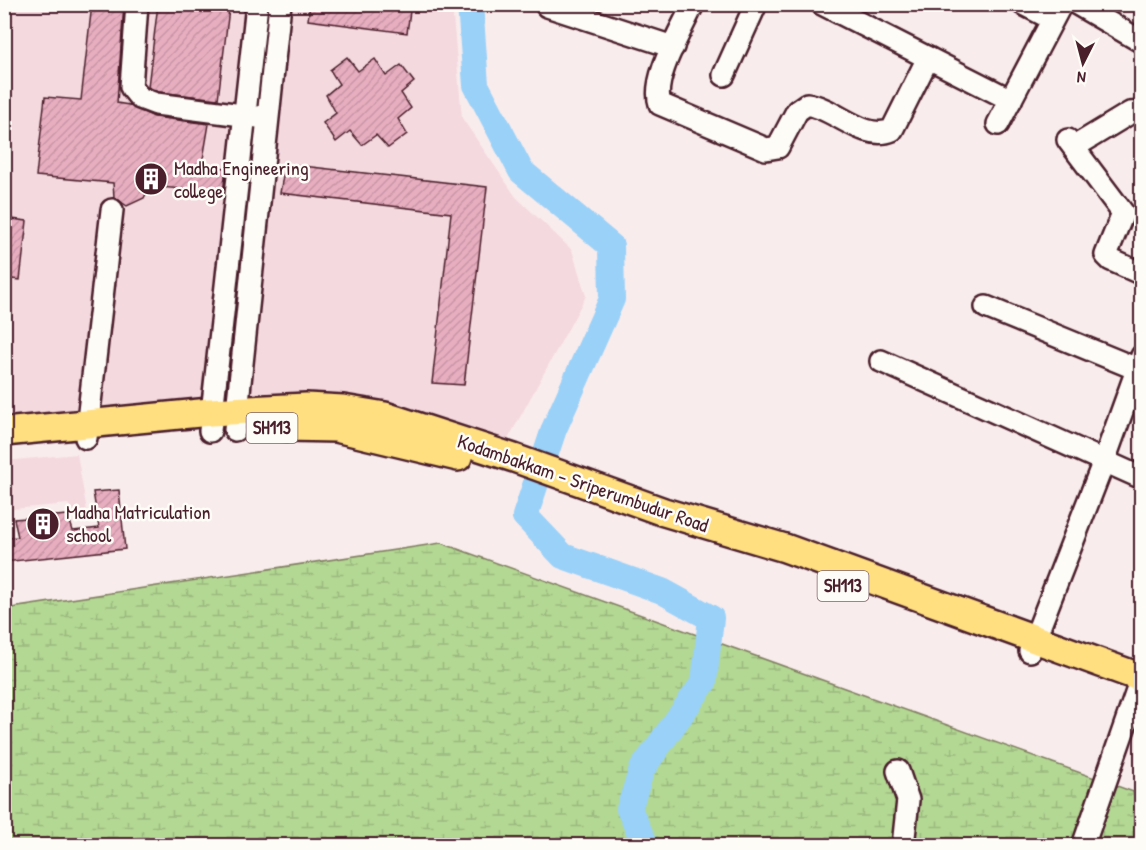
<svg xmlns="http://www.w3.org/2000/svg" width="1146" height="850" font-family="'Patrick Hand',sans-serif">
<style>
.built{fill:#f4d9df}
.wetland{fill:url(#wetland-marsh);stroke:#7e7c5f;stroke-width:1.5}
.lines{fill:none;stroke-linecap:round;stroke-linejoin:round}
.river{stroke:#99d1f8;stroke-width:26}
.building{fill:url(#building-hatch);stroke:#4a1f2b;stroke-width:1.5}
.minor-casing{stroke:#4a1f2b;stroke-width:26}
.major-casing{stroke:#4a1f2b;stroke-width:32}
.minor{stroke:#fdfcf7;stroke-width:21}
.major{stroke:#ffdf80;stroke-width:27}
.labels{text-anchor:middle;stroke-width:5;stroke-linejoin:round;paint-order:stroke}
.shield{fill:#fdfcf7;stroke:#806168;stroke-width:1.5}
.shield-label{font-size:18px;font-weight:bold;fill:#4a1f2b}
.poi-label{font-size:20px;fill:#4a1f2b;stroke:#fdfcf7;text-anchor:start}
.street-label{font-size:20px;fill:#4a1f2b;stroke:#fdfcf7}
</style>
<defs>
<pattern id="wetland-marsh" width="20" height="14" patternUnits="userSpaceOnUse" patternTransform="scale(1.5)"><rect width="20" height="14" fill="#b3d893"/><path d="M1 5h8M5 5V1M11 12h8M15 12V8" fill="none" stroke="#9bb97f"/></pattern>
<pattern id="building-hatch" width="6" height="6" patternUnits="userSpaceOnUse" patternTransform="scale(1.5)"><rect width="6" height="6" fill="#e7aec0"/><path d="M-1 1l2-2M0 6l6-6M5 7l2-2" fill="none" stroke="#c895a5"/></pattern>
</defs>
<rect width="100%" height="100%" fill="#f9ecec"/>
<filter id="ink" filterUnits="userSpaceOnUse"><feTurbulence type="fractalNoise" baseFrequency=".0167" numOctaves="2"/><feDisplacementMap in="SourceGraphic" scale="12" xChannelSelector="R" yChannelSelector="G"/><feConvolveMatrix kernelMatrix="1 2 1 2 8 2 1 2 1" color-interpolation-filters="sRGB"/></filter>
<g filter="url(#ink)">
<g class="built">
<polygon points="5,5 452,5 462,118 516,197 572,250 586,296 507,441 327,394 5,421"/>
<polygon points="77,454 88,517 78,518 68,504 13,509 5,529 5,461"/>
</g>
<polygon class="wetland" points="441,543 1142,795 1141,846 5,846 5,609"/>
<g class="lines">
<polyline class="river" points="470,4 476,85 521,171 611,246 612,299 554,429 525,516 563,556 662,591 711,618 704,682 642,769 629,809 646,846"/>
</g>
<g class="building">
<polygon points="92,4 124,4 117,103 129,105 154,117 209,124 202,165 226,168 223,193 150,186 144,198 127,206 114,197 113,183 36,176 45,97 81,100"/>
<polygon points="158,4 195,4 229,9 218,99 159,92 148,87"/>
<polygon points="310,4 411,4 407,33 308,20"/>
<polygon points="347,57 358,71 375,59 386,76 401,65 414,82 401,93 411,108 398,119 407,134 388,148 376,135 362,145 350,131 336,142 323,123 336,113 326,95 339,84 330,70"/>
<polygon points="285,164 487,187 464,385 432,383 451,213 280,193"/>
<polygon points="4,218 27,221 20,280 4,278"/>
<polygon points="119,490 125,549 4,562 4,538 18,537 14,519 68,515 73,531 99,528 93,492"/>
</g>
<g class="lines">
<defs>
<g id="minor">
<polyline points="137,4 131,87 140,98 156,104 258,117"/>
<path d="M693 4C682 30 651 78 660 104L766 149 778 147 797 111 807 104C835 108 864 142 892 130L928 58"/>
<polyline points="822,4 1011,100"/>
<polyline points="1023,4 1052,19"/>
<polyline points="1077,4 1142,42"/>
<polyline points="547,6 673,47"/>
<polyline points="724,75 756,4"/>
<polyline points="998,124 1061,4"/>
<polyline points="1068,140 1123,213 1106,255 1111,260 1142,274"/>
<polyline points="1074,147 1130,113 1142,112"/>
<polyline points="986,307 1137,369"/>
<polyline points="881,361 1142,478"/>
<polyline points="235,430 280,4"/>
<polyline points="210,431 257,4"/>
<polyline points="86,438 112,210"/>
<polyline points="1030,651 1104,461 1142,356"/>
<polyline points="898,771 908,800 903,846"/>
<polyline points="1083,846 1137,691"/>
</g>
<g id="major">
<polyline points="287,427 336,428 458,457"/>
<polyline points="4,432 210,412 306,407 343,409 385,416 514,458 664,512 785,548 1142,678"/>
</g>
</defs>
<use href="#minor" class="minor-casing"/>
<use href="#major" class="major-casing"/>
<use href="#minor" class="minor"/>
<use href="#major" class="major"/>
</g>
</g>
<defs>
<symbol id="building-disc" viewBox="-11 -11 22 22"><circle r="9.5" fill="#4a1f2b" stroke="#fdfcf7"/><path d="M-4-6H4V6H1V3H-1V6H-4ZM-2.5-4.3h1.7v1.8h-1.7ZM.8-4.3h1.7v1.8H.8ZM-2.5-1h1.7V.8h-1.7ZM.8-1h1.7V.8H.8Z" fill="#fff"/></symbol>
</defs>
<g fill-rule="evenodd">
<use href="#building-disc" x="132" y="160" width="38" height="38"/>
<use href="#building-disc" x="24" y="505" width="38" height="38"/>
</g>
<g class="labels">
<g class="shield">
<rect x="246.5" y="413" width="51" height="30" rx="4.5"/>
<rect x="817.5" y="571" width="51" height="30" rx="4.5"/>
</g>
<g class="shield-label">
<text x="272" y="434">SH113</text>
<text x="843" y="592">SH113</text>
</g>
<g class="poi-label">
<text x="174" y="175">Madha Engineering<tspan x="174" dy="23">college</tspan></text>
<text x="66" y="519">Madha Matriculation<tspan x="66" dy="23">school</tspan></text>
</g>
<g class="street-label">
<text transform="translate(583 483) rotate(19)" y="7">Kodambakkam – Sriperumbudur Road</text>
</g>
</g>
<rect width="1146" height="850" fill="none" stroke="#fdfcf7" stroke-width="24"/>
<rect x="12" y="12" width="1122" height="826" fill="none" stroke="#4a1f2b" stroke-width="2" filter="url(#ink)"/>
<g transform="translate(1083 63) rotate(186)" stroke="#fdfcf7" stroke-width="4.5" paint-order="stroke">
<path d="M0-4.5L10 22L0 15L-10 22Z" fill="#4a1f2b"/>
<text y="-9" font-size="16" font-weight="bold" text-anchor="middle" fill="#4a1f2b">N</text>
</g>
</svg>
